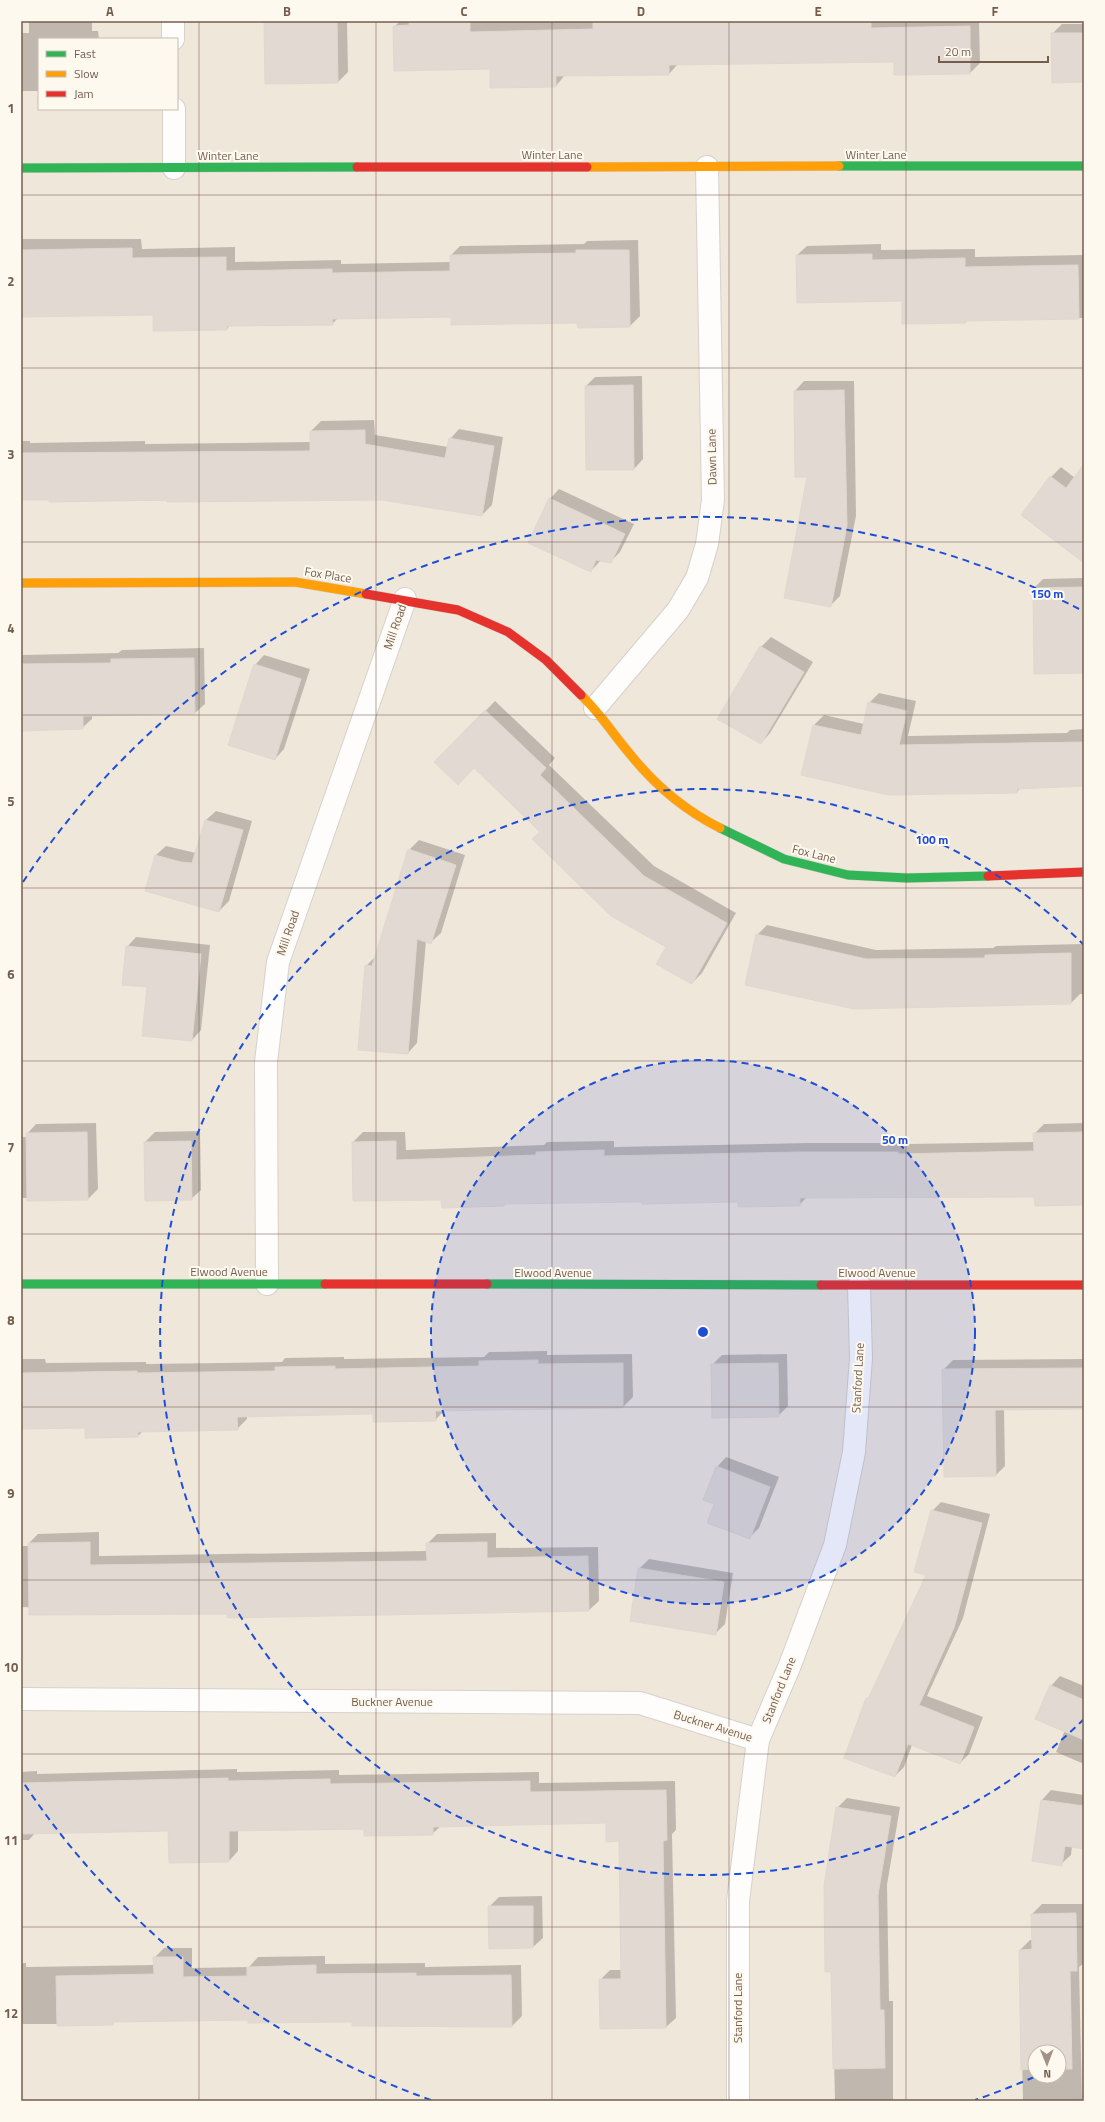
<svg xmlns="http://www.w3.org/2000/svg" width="1105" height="2122" font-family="'Titillium Web',sans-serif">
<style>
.residential{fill:#f0e7db;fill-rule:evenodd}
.shadow{fill:#0003;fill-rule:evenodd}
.building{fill:#e2dad2;stroke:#e0d7cf}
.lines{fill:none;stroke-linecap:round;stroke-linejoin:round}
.street-casing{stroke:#d6d1cb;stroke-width:24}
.fast-casing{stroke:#d8d1cb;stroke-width:10}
.slow-casing{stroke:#d8d1cb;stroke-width:10}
.jam-casing{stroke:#d8d1cb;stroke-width:10}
.street{stroke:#fefdfc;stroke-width:22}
.fast{stroke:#30b455;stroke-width:9}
.slow{stroke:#ff9f0a;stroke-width:9}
.jam{stroke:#e5322d;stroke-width:9}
.grid{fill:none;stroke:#755d4e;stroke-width:1;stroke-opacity:0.55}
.ring{fill:none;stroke:#1d4ed8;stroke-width:2;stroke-dasharray:7 5}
.labels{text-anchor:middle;stroke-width:4;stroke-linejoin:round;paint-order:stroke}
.street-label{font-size:12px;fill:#755d4e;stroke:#fef9ef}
.centre{fill:#1d4ed8;stroke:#fef9ef;stroke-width:2}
.ring-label{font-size:12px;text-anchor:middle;font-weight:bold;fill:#1d4ed8;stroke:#fef9ef;stroke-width:4;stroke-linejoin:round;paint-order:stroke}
.neatline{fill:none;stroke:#755d4e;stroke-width:1.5}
.grid-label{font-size:13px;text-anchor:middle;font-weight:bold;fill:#755d4e}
</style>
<rect width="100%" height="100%" fill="#f7f4ed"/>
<path class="residential" d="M21 21H1084V2101H21ZM39 39H177V109H39ZM1035 2052H1059V2076H1035Z"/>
<g class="shadow">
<polygon points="29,21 92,21 92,31 98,31 99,39 39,39 39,91 21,91 21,33 29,33"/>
<polygon points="265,21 347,21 348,72 338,82 266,83"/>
<polygon points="400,21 979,21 980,63 970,73 895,61 678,64 669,74 565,75 556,86 491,68 394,27"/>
<polygon points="1062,24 1084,24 1084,81 1052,34"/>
<polygon points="21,239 141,239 142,249 235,247 235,262 341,260 341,264 451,262 451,255 460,246 584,244 587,241 638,240 640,316 630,326 452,316 338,318 332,324 230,325 227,329 154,314 21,316"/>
<polygon points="881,244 881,250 975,249 975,257 1084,255 1084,318 968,320 966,322 903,323 903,300 797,255 807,246"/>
<polygon points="642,376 643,459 634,469 586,386 595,377"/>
<polygon points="804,381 854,381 856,516 840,596 830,606 795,391"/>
<polygon points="374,420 375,435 448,447 450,439 459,429 503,437 492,505 482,515 382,499 50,501 50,499 21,499 21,441 30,441 30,443 145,441 145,444 311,442 311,431 321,421"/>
<polygon points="1084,466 1084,556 1051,477 1061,467 1075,478"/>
<polygon points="559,489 634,524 620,552 610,562 601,560 591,571 550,499"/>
<polygon points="1084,578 1084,670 1083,672 1034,588 1043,579"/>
<polygon points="771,637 813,662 770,733 761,743 761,647"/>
<polygon points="204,648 205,704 195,713 92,715 92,719 82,728 21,730 21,655 118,653 122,650"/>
<polygon points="264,655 310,669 284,749 275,759 255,665"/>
<polygon points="879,693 916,701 908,736 1067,733 1070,730 1084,729 1084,785 1021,787 1017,792 803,775 814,725 824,715 864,724 869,703"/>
<polygon points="495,701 555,758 549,765 654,866 736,913 702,973 692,983 668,946 541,832 474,767 436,762"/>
<polygon points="216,811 252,821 229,901 219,911 156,855 166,846 196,853 206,820"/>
<polygon points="419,840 465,855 441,933 431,942 426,941 417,1043 408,1053 366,966 376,956 409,850"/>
<polygon points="767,925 876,950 993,948 996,946 1084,944 1084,994 1080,994 1071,1003 854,1008 757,935"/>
<polygon points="136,937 210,945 201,1030 192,1040 148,986 127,947"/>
<polygon points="96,1123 98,1189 88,1199 21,1198 21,1137 27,1137 27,1134 36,1124"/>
<polygon points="1084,1123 1084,1204 1035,1196 807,1197 799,1205 739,1201 506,1203 504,1205 442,1199 354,1200 353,1142 363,1132 405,1132 406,1150 544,1145 547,1142 614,1141 614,1147 809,1143 907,1143 907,1144 1034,1142 1034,1134 1044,1124"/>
<polygon points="200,1131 201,1190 191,1199 146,1200 145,1142 155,1132"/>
<polygon points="547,1351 547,1355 632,1354 633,1397 623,1407 445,1410 435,1420 374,1413 247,1416 247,1419 237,1429 143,1431 138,1436 86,1427 21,1428 21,1359 45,1359 46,1363 146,1362 146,1364 282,1362 285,1358 344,1357 344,1359 484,1357 489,1352"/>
<polygon points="787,1354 788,1406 778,1416 712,1365 722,1355"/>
<polygon points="1084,1359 1084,1408 1004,1409 1005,1466 996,1475 944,1369 953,1360"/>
<polygon points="726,1457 779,1477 759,1528 749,1538 715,1504 717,1467"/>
<polygon points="941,1502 990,1514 963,1618 927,1696 983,1717 969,1754 960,1763 912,1745 904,1767 895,1776 867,1699 871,1695 927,1574 932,1511"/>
<polygon points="99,1532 99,1556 427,1551 427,1544 437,1534 496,1533 496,1548 598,1547 599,1601 589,1610 228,1617 228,1613 21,1607 21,1546 29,1546 29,1543 38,1534"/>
<polygon points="649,1559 733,1573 725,1624 715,1634 639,1569"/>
<polygon points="1060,1676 1084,1686 1084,1764 1056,1752 1065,1730 1051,1686"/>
<polygon points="237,1769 237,1772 339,1770 339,1775 539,1772 539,1783 675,1781 676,1830 672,1834 676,2018 666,2027 601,2028 600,1980 610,1970 622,1970 620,1840 607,1822 441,1826 432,1834 365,1828 238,1830 238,1851 229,1861 169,1830 36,1832 29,1840 21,1840 21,1772 37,1771 37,1774"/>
<polygon points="1051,1790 1084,1795 1084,1848 1072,1846 1071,1855 1061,1864 1033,1860 1042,1800"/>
<polygon points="847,1798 900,1807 887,1885 889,2001 893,2001 893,2101 835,2101 832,1970 837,1808"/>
<polygon points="542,1896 543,1938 533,1947 489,1907 499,1897"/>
<path d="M1042 1904H1084V1963L1079 1967 1082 2101H1023L1020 1950 1030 1940H1032V1914ZM1035 2052H1059V2076H1035Z"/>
<polygon points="164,1948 192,1948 192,1968 249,1967 258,1957 325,1956 325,1964 425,1963 425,1967 521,1965 522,2016 512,2026 249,2019 115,2021 112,2024 21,2024 21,1963 26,1963 26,1967 154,1965 154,1958"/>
</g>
<g class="building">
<polygon points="264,21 337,21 338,83 265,84"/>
<polygon points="409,21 470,21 470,32 593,29 593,21 871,21 871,28 970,26 970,74 894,75 894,62 669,65 669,75 556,76 556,87 490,88 490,69 394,71 393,26 409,25"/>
<polygon points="1051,33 1084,33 1084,82 1052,83"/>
<polygon points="132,248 132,258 226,257 226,271 332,269 332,273 450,271 450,255 576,253 576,250 629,250 630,327 578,328 577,323 451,325 451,317 332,319 333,325 227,326 227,330 153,331 153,315 21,317 21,250"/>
<polygon points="872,254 872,260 965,258 965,267 1078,265 1079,319 966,321 966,323 902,324 902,301 797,303 796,255"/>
<polygon points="633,385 634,470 586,470 585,386"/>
<polygon points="844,390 847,526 831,607 784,598 807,477 795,477 794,391"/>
<polygon points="365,430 365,444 445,458 449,438 494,446 482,516 382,500 167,502 167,500 49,502 49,500 21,500 21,453 310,451 310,431"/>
<polygon points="1084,464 1084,563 1021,515 1050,476 1066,488"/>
<polygon points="549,498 625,534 611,563 596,560 591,572 528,543"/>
<polygon points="1082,587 1083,673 1034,674 1033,588"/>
<polygon points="760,646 804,672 761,744 717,719"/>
<polygon points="194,658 195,714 83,716 83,729 21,731 21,664 111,663 111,659"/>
<polygon points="254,664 301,679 275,760 228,745"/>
<polygon points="868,702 907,711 899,745 1084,742 1084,786 1017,789 1017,793 888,795 801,775 813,725 861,735"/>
<polygon points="485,710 546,768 540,775 644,876 727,923 692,984 656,964 666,947 611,916 532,839 540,832 474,768 458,785 434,762"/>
<polygon points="205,820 243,830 219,912 145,891 155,855 181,862 192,863"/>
<polygon points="408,849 456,865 431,944 417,939 408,1054 358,1050 365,965 372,966"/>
<polygon points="756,934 866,959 985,958 985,955 1071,953 1071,1004 854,1009 745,985"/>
<polygon points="126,946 201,954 192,1041 142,1036 147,987 122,985"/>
<polygon points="87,1132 88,1200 27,1201 26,1133"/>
<polygon points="1084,1132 1084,1205 1035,1206 1034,1197 800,1198 800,1206 738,1207 738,1202 642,1204 642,1202 504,1204 504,1206 442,1208 441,1200 353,1201 352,1142 396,1141 396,1160 536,1155 536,1152 604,1150 604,1156 799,1152 898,1152 898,1154 1034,1151 1033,1133"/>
<polygon points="191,1141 192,1200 145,1201 144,1142"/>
<polygon points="538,1360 538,1364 623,1363 623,1408 435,1411 436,1421 373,1422 373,1414 237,1417 238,1430 138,1432 138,1437 85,1438 85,1428 21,1429 21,1373 137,1371 137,1373 275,1371 275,1367 335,1366 335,1369 479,1366 479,1361"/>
<polygon points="778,1363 779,1417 712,1418 711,1364"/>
<polygon points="1084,1368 1084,1409 995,1410 996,1476 944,1477 942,1369"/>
<polygon points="716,1466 770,1487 750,1539 707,1523 714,1504 703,1500"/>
<polygon points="931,1510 982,1523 954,1628 919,1705 974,1727 960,1764 908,1744 895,1777 844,1758 866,1698 868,1699 926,1575 914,1572"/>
<polygon points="90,1542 90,1565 427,1561 426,1543 487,1542 487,1558 588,1556 589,1611 227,1618 227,1614 29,1615 28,1543"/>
<polygon points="638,1568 724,1582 716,1635 630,1621"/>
<polygon points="1050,1685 1084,1700 1084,1740 1035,1719"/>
<polygon points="228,1778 228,1781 330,1779 330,1784 530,1781 530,1792 666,1790 667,1840 663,1841 666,2028 600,2029 599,1979 621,1979 619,1841 606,1842 606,1823 433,1827 433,1835 364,1836 364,1829 229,1831 229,1862 169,1863 168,1831 21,1834 21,1783"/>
<polygon points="1041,1800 1084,1806 1084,1849 1065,1846 1062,1866 1032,1861"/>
<polygon points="836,1807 891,1816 878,1895 880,2010 884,2010 885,2068 833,2069 831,1972 825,1972 824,1886"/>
<polygon points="488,1906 533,1906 533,1948 489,1949"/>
<polygon points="1076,1913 1077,1971 1070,1971 1072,2069 1059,2069 1059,2052 1035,2052 1035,2069 1021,2070 1019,1950 1032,1949 1031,1914"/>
<polygon points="153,1957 183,1957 183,1977 247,1976 247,1967 316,1965 316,1974 416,1973 416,1976 511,1975 512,2027 352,2026 352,2022 248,2023 248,2020 113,2022 113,2025 57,2026 56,1976 154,1974"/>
</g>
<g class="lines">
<defs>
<g id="street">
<polyline points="173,21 173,39"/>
<polyline points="174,109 174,168"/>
<polyline points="595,708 678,610 697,578 707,544 713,500 707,167"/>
<polyline points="267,1284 266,1062 278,962 405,599"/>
<polyline points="21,1699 640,1703 758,1740"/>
<polyline points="738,2101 738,1901 758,1740 790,1665 835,1545 854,1452 861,1358 859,1285"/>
</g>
<g id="fast">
<polyline points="839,166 1084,166"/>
<polyline points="21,168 357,167"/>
<polyline points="720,828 784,859 848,875 907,878 988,876"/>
<polyline points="21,1284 325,1284"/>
<polyline points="487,1284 821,1285"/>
</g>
<g id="slow">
<polyline points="587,167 839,166"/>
<polyline points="21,583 295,582 366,594"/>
<path d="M581 695C600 713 613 734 630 754 654 784 686 811 720 828"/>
</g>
<g id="jam">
<polyline points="357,167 587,167"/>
<polyline points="366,594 458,610 508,632 546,660 581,695"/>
<polyline points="988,876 1084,872"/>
<polyline points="325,1284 487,1284"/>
<polyline points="821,1285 1084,1285"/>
</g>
</defs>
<use href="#street" class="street-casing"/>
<use href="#fast" class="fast-casing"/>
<use href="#slow" class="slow-casing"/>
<use href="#jam" class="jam-casing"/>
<use href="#street" class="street"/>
<use href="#fast" class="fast"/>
<use href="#slow" class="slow"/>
<use href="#jam" class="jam"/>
</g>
<path class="grid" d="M199 21V2101M376 21V2101M552 21V2101M729 21V2101M906 21V2101M21 195H1084M21 368H1084M21 542H1084M21 715H1084M21 888H1084M21 1061H1084M21 1234H1084M21 1407H1084M21 1580H1084M21 1754H1084M21 1927H1084"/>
<circle cx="703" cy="1332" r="272" fill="#1d4ed8" fill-opacity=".12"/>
<g class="ring">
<circle cx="703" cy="1332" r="272"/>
<path d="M1084 1719A543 543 0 1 1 1084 945"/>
<path d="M1034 2077A815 815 0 0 1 975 2100M431 2100A815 815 0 0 1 23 1782M23 882A815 815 0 0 1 1079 609"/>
</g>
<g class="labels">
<g class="street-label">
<text x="552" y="159">Winter Lane</text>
<text x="876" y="159">Winter Lane</text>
<text x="228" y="160">Winter Lane</text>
<text transform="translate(712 457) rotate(-91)" y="4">Dawn Lane</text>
<text transform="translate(328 575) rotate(9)" y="4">Fox Place</text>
<text transform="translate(395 627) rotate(-71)" y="4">Mill Road</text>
<text transform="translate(814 854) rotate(14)" y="4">Fox Lane</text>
<text transform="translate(288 933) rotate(-71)" y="4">Mill Road</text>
<text x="229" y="1276">Elwood Avenue</text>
<text x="553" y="1277">Elwood Avenue</text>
<text x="877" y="1277">Elwood Avenue</text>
<text transform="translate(858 1378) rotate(-87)" y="4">Stanford Lane</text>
<text transform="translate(779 1690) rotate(-68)" y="4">Stanford Lane</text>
<text x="392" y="1706">Buckner Avenue</text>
<text transform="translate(713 1726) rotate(17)" y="4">Buckner Avenue</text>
<text transform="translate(738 2008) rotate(-90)" y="4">Stanford Lane</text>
</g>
</g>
<circle cx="703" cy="1332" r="6" class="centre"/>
<g class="ring-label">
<text x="1047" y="598">150 m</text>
<text x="932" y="844">100 m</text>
<text x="895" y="1144">50 m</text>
</g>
<rect width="1105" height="2122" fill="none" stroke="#fef9ef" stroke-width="44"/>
<rect x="38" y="38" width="140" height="72" fill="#fef9ef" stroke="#c7bbaf"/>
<rect x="46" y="51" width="20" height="6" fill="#30b455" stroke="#c7bbaf"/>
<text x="74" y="58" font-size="12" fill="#755d4e">Fast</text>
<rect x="46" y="71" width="20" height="6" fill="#ff9f0a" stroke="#c7bbaf"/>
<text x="74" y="78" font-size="12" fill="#755d4e">Slow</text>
<rect x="46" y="91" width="20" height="6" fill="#e5322d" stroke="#c7bbaf"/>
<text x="74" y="98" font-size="12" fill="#755d4e">Jam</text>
<g transform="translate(1047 2064) rotate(179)"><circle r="19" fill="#fef9ef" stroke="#c7bbaf"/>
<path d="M0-3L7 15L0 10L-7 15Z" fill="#a29286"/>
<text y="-6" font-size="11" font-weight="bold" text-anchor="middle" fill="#755d4e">N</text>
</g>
<path d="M939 56v6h109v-6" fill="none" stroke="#755d4e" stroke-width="2"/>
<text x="945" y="56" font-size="12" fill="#755d4e" stroke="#fef9ef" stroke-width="3" paint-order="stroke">20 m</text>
<rect x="22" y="22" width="1061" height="2078" class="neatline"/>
<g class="grid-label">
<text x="110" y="16">A</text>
<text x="287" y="16">B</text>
<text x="464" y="16">C</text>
<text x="641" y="16">D</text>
<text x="818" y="16">E</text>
<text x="995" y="16">F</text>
<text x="11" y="113">1</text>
<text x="11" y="286">2</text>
<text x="11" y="459">3</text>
<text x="11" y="633">4</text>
<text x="11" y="806">5</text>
<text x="11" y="979">6</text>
<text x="11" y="1152">7</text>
<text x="11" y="1325">8</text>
<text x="11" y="1498">9</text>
<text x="11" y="1672">10</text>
<text x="11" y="1845">11</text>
<text x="11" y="2018">12</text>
</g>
</svg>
